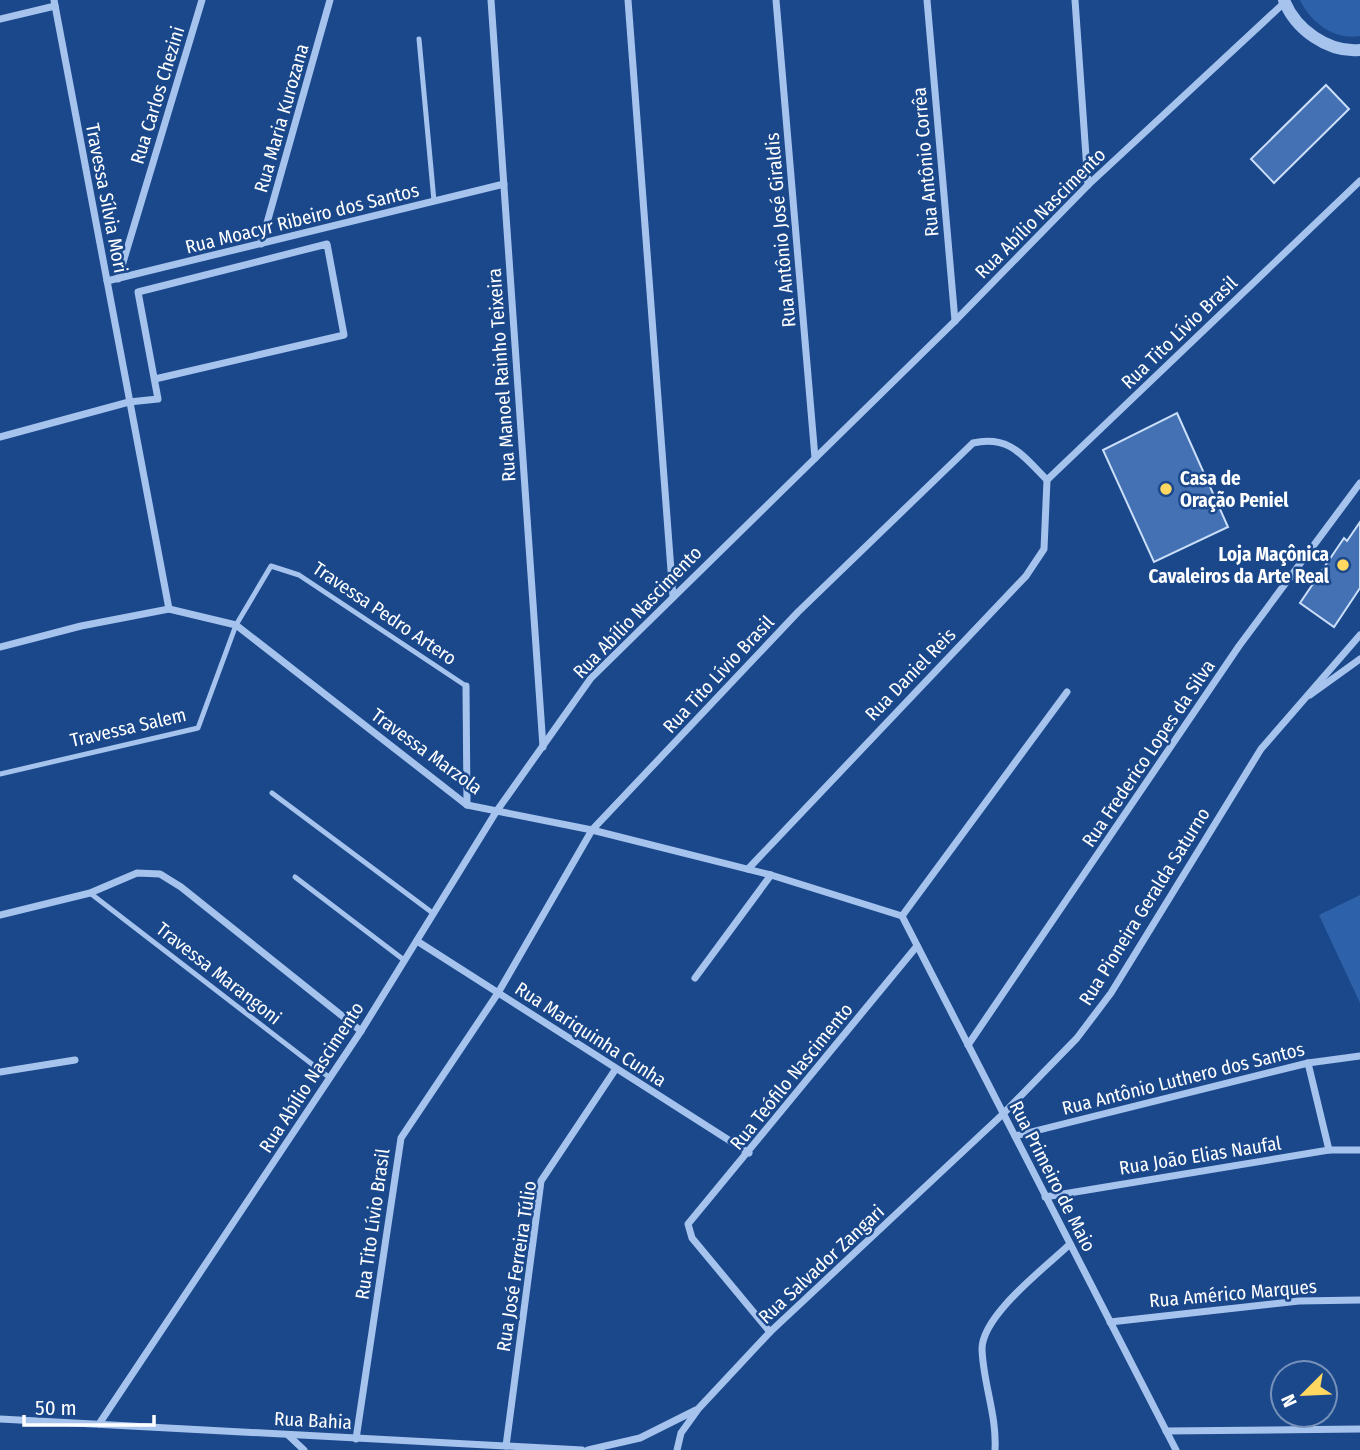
<svg xmlns="http://www.w3.org/2000/svg" width="1360" height="1450" font-family="'Fira Sans Condensed',sans-serif">
<style>
.green{fill:#2d61a9}
.building{fill:#4371b3;stroke:#cbdefa;stroke-width:2}
.lines{fill:none;stroke-linecap:round;stroke-linejoin:round}
.service{stroke:#a5c3ed;stroke-width:5}
.minor{stroke:#a5c3ed;stroke-width:7}
.tertiary{stroke:#a5c3ed;stroke-width:12}
.poi-dot{fill:#ffd761;stroke:#1a488b;stroke-width:2.5}
.labels{text-anchor:middle;stroke-width:5;stroke-linejoin:round;paint-order:stroke}
.street-label{font-size:19px;fill:#fff;stroke:#1a488b}
.poi-label{font-size:19px;font-weight:bold;fill:#fff;stroke:#1a488b;text-anchor:start}
</style>
<rect width="100%" height="100%" fill="#1a488b"/>
<g class="green">
<path d="M1300 0H1360V36C1335 41 1310 22 1300 0Z"/>
<polygon points="1360,895 1360,1003 1319,915"/>
</g>
<g class="building">
<polygon points="1326,85 1349,109 1274,183 1251,159"/>
<polygon points="1177,413 1228,527 1154,562 1103,450"/>
<polygon points="1360,522 1360,588 1334,627 1300,603 1344,538 1347,541"/>
</g>
<g class="lines">
<g class="service">
<polyline points="419,39 434,201"/>
<polyline points="0,774 198,728 236,625 271,566 299,575 466,686"/>
<polyline points="272,793 434,914"/>
<polyline points="295,877 404,960"/>
<polyline points="90,893 330,1078"/>
</g>
<g class="minor">
<polyline points="54,0 169,609"/>
<polyline points="491,0 543,747"/>
<polyline points="628,0 673,597"/>
<polyline points="776,0 815,458"/>
<polyline points="927,0 955,321"/>
<polyline points="1075,0 1088,185"/>
<polyline points="0,19 55,6"/>
<polyline points="261,244 330,0"/>
<polyline points="118,279 202,0"/>
<polyline points="107,281 504,184"/>
<polyline points="0,437 129,402 158,399 138,292 327,244 344,335 155,379"/>
<polyline points="0,647 81,626 169,609 236,625 467,805 592,830 771,875 902,916"/>
<polyline points="466,686 467,805"/>
<polyline points="1310,695 1360,659"/>
<polyline points="748,869 1026,576 1044,549 1047,480"/>
<polyline points="0,915 90,893 137,873 160,874 181,887 361,1031"/>
<polyline points="902,916 1176,1450"/>
<polyline points="902,916 1067,692"/>
<polyline points="417,941 749,1153"/>
<polyline points="695,978 771,875"/>
<polyline points="968,1045 1239,646 1360,483"/>
<polyline points="1308,1063 1329,1150"/>
<polyline points="0,1072 75,1060"/>
<polyline points="1015,1136 1308,1063 1360,1056"/>
<polyline points="1045,1197 1329,1150 1360,1150"/>
<polyline points="1110,1322 1299,1301 1360,1300"/>
<polyline points="770,1332 692,1238 688,1224 917,946"/>
<polyline points="0,1419 582,1450"/>
<polyline points="99,1424 361,1031 496,812 591,678 955,321 1088,185 1284,3"/>
<polyline points="1166,1431 1360,1429"/>
<polyline points="288,1435 304,1450"/>
<path d="M356 1439 401 1138 498 993 592 830 798 612 973 443C1010 435 1023 456 1047 480L1360 181"/>
<polyline points="506,1446 541,1181 615,1070"/>
<polyline points="588,1450 640,1438 696,1410"/>
<polyline points="677,1450 681,1433 699,1408 770,1332 1003,1114 1077,1038 1111,993 1261,749 1360,635"/>
<path d="M995 1450C997 1415 983 1383 982 1349 982 1315 1046 1267 1070 1244"/>
</g>
<path class="tertiary" d="M1284 0C1295 29 1328 53 1360 50"/>
</g>
<g class="poi-dot">
<circle cx="1166" cy="489" r="7"/>
<circle cx="1343" cy="565" r="7"/>
</g>
<g class="labels">
<g class="street-label">
<text transform="translate(157 95) rotate(-73)" y="7">Rua Carlos Chezini</text>
<text transform="translate(281 118) rotate(-74)" y="7">Rua Maria Kurozana</text>
<text transform="translate(925 162) rotate(-95)" y="7">Rua Antônio Corrêa</text>
<text transform="translate(107 198) rotate(79)" y="7">Travessa Sílvia Mori</text>
<text transform="translate(1040 213) rotate(-45)" y="7">Rua Abílio Nascimento</text>
<text transform="translate(302 218) rotate(-14)" y="7">Rua Moacyr Ribeiro dos Santos</text>
<text transform="translate(780 230) rotate(-95)" y="7">Rua Antônio José Giraldis</text>
<text transform="translate(1179 332) rotate(-44)" y="7">Rua Tito Lívio Brasil</text>
<text transform="translate(501 375) rotate(-94)" y="7">Rua Manoel Rainho Teixeira</text>
<text transform="translate(637 612) rotate(-46)" y="7">Rua Abílio Nascimento</text>
<text transform="translate(385 613) rotate(34)" y="7">Travessa Pedro Artero</text>
<text transform="translate(718 674) rotate(-47)" y="7">Rua Tito Lívio Brasil</text>
<text transform="translate(910 674) rotate(-46)" y="7">Rua Daniel Reis</text>
<text transform="translate(128 727) rotate(-13)" y="7">Travessa Salem</text>
<text transform="translate(427 751) rotate(36)" y="7">Travessa Marzola</text>
<text transform="translate(1148 753) rotate(-56)" y="7">Rua Frederico Lopes da Silva</text>
<text transform="translate(1144 906) rotate(-58)" y="7">Rua Pioneira Geralda Saturno</text>
<text transform="translate(219 973) rotate(38)" y="7">Travessa Marangoni</text>
<text transform="translate(591 1034) rotate(33)" y="7">Rua Mariquinha Cunha</text>
<text transform="translate(791 1076) rotate(-51)" y="7">Rua Teófilo Nascimento</text>
<text transform="translate(311 1077) rotate(-57)" y="7">Rua Abílio Nascimento</text>
<text transform="translate(1183 1078) rotate(-14)" y="7">Rua Antônio Luthero dos Santos</text>
<text transform="translate(1200 1155) rotate(-9)" y="7">Rua João Elias Naufal</text>
<text transform="translate(1053 1176) rotate(63)" y="7">Rua Primeiro de Maio</text>
<text transform="translate(372 1224) rotate(-82)" y="7">Rua Tito Lívio Brasil</text>
<text transform="translate(821 1264) rotate(-43)" y="7">Rua Salvador Zangari</text>
<text transform="translate(516 1266) rotate(-81)" y="7">Rua José Ferreira Túlio</text>
<text transform="translate(1233 1293) rotate(-5)" y="7">Rua Américo Marques</text>
<text transform="translate(313 1420) rotate(3)" y="7">Rua Bahia</text>
</g>
<g class="poi-label">
<text x="1180" y="485">Casa de<tspan x="1180" dy="22">Oração Peniel</tspan></text>
<text x="1329" y="561" text-anchor="end">Loja Maçônica<tspan x="1329" dy="22">Cavaleiros da Arte Real</tspan></text>
</g>
</g>
<g transform="translate(1304 1394) rotate(246)"><circle r="33" fill="#1a488b" stroke="#7691b9" stroke-width="2"/>
<path d="M0-5L12 26L0 18L-12 26Z" fill="#ffd761"/>
<text y="-10" font-size="19" font-weight="bold" text-anchor="middle" fill="#ffffff">N</text>
</g>
<path d="M24 1415v10h130v-10" fill="none" stroke="#ffffff" stroke-width="3.5"/>
<text x="35" y="1415" font-size="21" fill="#ffffff" stroke="#1a488b" stroke-width="5" paint-order="stroke">50 m</text>
</svg>
